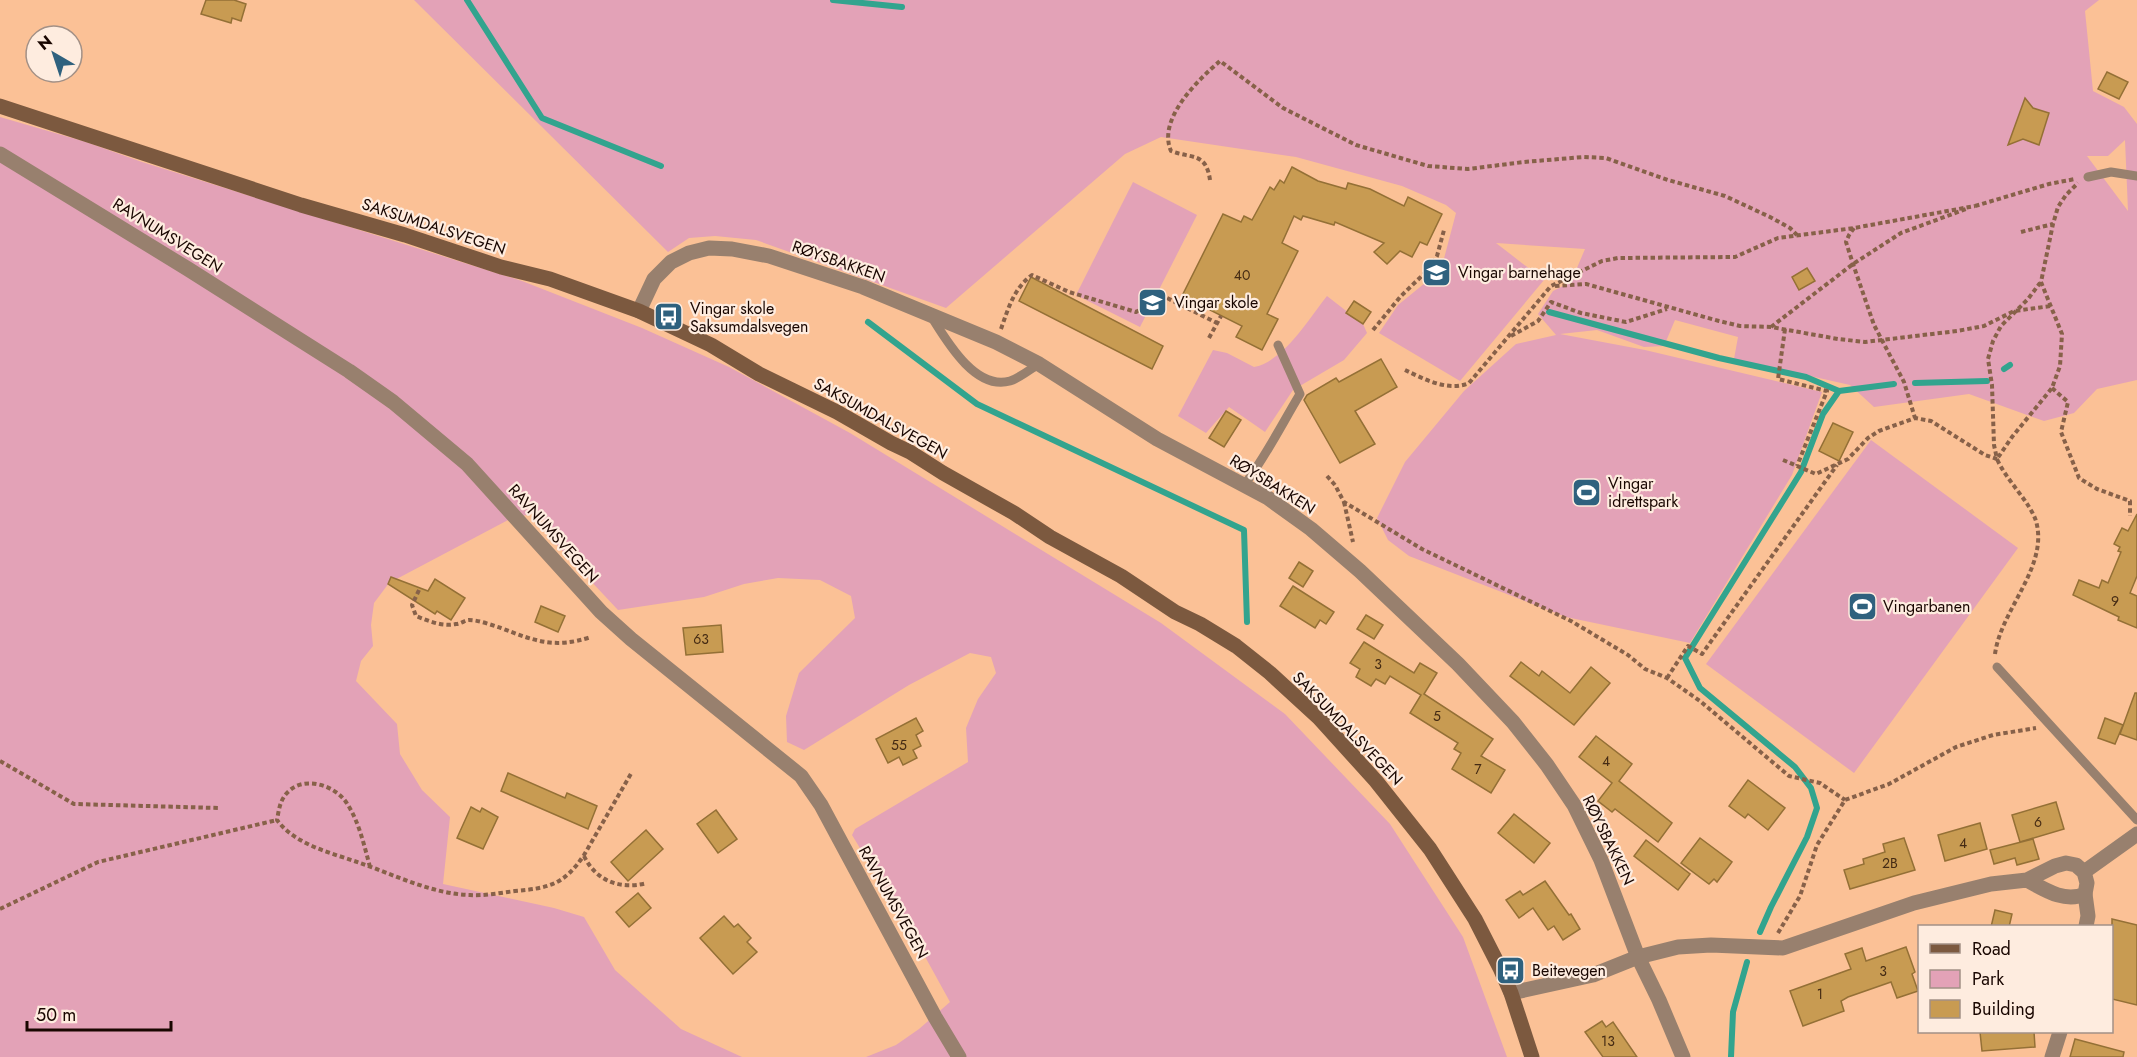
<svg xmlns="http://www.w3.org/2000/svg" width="2137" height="1057" font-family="Jost,sans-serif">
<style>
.green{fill:#e3a2b7;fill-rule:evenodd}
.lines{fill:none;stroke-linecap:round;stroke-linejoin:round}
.stream{stroke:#32a48e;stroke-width:6}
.building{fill:#c89b52;stroke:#947036;stroke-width:1.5}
.path{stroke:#876149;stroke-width:4;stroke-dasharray:4.5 3;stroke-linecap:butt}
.lane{stroke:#98806e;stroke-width:9}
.street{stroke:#98806e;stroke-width:15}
.secondary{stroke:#7c593f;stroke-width:15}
.labels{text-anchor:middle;stroke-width:4.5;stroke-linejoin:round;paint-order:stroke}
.number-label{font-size:14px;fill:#452b14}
.street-label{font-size:16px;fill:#190600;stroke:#feecdf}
.poi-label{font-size:16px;fill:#190600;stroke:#feecdf;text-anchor:start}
</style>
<rect width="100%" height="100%" fill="#fbc196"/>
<g class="green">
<path d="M414 0H2099L2085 11 2093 91 2124 107 2137 124V380L2097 389 2074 413 2044 421 1969 394 1874 407 1850 385 1734 359 1738 337 1675 320 1664 346 1644 347 1597 330 1560 334 1645 350 1822 392 1792 475 1690 643 1566 617 1409 556 1388 540 1377 518 1405 462 1464 391 1516 344 1556 335 1538 314 1553 291 1571 282 1585 249 1496 243 1544 280 1460 381 1379 333 1398 305 1441 270 1456 213 1446 205 1402 186 1296 157 1161 137 1125 154 946 308 756 240 715 236 689 238 668 252ZM2125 140 2128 211 2087 156H2108Z"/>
<polygon points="0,117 86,142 142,162 522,281 642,328 729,367 850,433 1161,623 1285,714 1390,824 1463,937 1507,1057 866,1057 896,1045 919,1029 950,1002 917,942 852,835 855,829 968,762 966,728 978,699 996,673 991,657 970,653 909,685 804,750 787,742 786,716 799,673 855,618 851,596 820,580 778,578 744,584 704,597 618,610 556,544 539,512 510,519 389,583 374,603 371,625 373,646 361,661 356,681 397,724 400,754 422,790 450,817 443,884 554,908 584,917 615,970 681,1029 742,1057 0,1057"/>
<polygon points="1133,182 1197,215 1140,327 1076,295"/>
<path d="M1327 296 1363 324 1367 333 1344 360 1293 390 1265 432 1229 407 1206 433 1178 416 1213 350 1227 353 1254 367C1284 361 1308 320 1327 296Z"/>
<polygon points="1871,440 2018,548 1854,773 1706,664"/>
</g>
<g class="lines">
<g class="stream">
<polyline points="467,0 542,118 661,166"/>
<polyline points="833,0 902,7"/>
<polyline points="1549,312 1719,358 1806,377 1839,391"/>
<polyline points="868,322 977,404 1244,530 1247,622"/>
<polyline points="2004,369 2010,365"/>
<polyline points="1915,383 1987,381"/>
<polyline points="1760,932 1771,907 1807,837 1817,808 1811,788 1795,767 1700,688 1685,658 1801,472 1823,414 1839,391 1894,384"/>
<polyline points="1731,1057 1733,1012 1747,962"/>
</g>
</g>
<g class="building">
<polygon points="206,0 234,0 246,4 241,21 232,18 231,23 201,14"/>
<polygon points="2107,72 2128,82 2119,99 2098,89"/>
<polygon points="2025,98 2033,108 2049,113 2039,145 2023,139 2008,145"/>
<polygon points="1292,167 1318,181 1346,189 1348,183 1370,189 1404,206 1408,197 1442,214 1427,245 1420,242 1412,257 1400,251 1387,264 1374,252 1384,243 1335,222 1334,225 1303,216 1301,220 1294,216 1282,243 1298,251 1267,314 1278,319 1262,350 1236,337 1242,326 1182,296 1223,214 1241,222 1244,216 1252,220 1270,187 1274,190 1280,180 1284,183"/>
<polygon points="1807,268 1815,281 1799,290 1792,277"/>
<polygon points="1031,277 1163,346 1152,369 1019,301"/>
<polygon points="1354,301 1371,312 1363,324 1346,313"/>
<polygon points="1381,359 1397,387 1355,411 1375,444 1340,463 1304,400 1307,395 1336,378 1339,382"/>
<polygon points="1226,411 1241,420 1224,447 1209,438"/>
<polygon points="1833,423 1853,432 1839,461 1819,451"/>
<polygon points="2137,514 2137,576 2130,593 2137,596 2137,628 2118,620 2119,617 2073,595 2079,580 2099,588 2102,580 2108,583 2121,552 2118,551 2120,547 2114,544 2122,528 2128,531"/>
<polygon points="1299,562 1313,571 1303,587 1289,578"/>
<polygon points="391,577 428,591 435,579 465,598 451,620 437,611 435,614 388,584"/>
<polygon points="1293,586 1334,612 1326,624 1320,620 1315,628 1280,606"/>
<polygon points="541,606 565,616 558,632 535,622"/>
<polygon points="1366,615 1383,625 1374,639 1357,629"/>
<polygon points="721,625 723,652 686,655 683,628"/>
<polygon points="1364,642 1414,673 1420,663 1437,673 1424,694 1493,739 1481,756 1505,770 1491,793 1452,769 1461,753 1454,749 1458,743 1410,713 1421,695 1390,676 1385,684 1376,679 1371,686 1356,677 1360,669 1350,663"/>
<polygon points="1521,662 1539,676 1542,671 1570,693 1591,667 1610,683 1574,725 1510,676"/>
<polygon points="2135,693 2137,693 2137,740 2120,734"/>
<polygon points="916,718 923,731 916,735 921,746 913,750 917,758 903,765 899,757 888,763 876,739"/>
<polygon points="2105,718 2123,725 2115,744 2098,738"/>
<polygon points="1596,736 1632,764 1619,781 1672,823 1658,842 1615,809 1612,812 1598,801 1612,783 1579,757"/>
<polygon points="508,773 565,798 567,793 597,806 588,829 501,791"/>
<polygon points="1748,780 1785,808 1768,830 1748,814 1745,818 1729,806"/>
<polygon points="2056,802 2064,829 2020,842 2012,815"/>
<polygon points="471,807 480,812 482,808 498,817 483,849 457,838"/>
<polygon points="716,810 737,839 718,853 697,824"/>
<polygon points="1514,814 1550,843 1534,863 1498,833"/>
<polygon points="1980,823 1987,849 1945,861 1938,835"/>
<polygon points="646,830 663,849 628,881 611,862"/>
<polygon points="1700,838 1732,862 1717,882 1714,879 1709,884 1681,863"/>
<polygon points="1904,838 1915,870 1850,889 1844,870 1864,864 1863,859 1885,852 1883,844"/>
<polygon points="2033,839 2039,859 2017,865 2015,858 1994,864 1990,850"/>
<polygon points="1646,840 1690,874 1678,890 1634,856"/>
<polygon points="1545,881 1569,915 1571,914 1580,929 1563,940 1554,926 1548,930 1533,908 1519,918 1506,900 1520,891 1523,895"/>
<polygon points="638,893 651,908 629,927 616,912"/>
<polygon points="1995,910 2012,914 2009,927 1991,927"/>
<polygon points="724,916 734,927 738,924 751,938 747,942 757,952 733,974 700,938"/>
<polygon points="2112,919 2137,925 2137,1005 2112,999"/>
<polygon points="1906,947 1915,972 1912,974 1918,991 1897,998 1891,982 1848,997 1841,1001 1844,1011 1803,1026 1790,991 1851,969 1845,954 1862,948 1866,961"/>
<polygon points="1602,1021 1606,1027 1613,1022 1637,1057 1603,1057 1585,1032"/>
<polygon points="1980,1032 2034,1032 2035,1047 1982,1051"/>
<polygon points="2075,1039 2124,1052 2123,1057 2070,1057"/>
</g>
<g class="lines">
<g class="path">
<path d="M1210 180C1206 152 1192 159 1171 151 1157 119 1198 80 1220 61L1283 108 1356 145 1428 166 1468 169 1524 162 1584 157 1606 158 1668 180 1725 196 1770 217 1790 228 1797 235"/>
<polyline points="1975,206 2049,184 2075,179"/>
<polyline points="1854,228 1849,235 1846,242 1853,264 1874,325 1904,382 1915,418"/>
<polyline points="2021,232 2053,224"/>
<polyline points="1555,286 1586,284 1719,321 1740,326 1771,327 1838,339 1865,342 1957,331 1984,326 2014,311 2051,306"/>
<polyline points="1771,327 1853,264 1901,233 1966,209"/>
<path d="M1001 329C1008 309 1014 288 1032 275L1069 292 1136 312 1163 296 1217 323"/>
<polyline points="1785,329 1778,379 1827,391 1797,466"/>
<polyline points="1373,330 1401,296 1430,268 1437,256 1444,230"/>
<polyline points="1511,336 1538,321 1551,302 1581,313 1626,322 1667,309"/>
<polyline points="1209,338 1221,316"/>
<path d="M1405 370C1424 379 1448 392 1469 383L1551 286 1602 261 1618 258 1735 257 1778 238 1854 228 1975 206"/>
<polyline points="2052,388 2068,402 2061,432 2079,478 2097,489 2130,501 2130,516"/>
<polyline points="1783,460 1816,474 1848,459 1868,438 1879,431 1915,418 1931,421 1985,455 1997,459 1994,445 1992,385 1988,359 1993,341 2001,326 2028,299 2040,283"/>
<polyline points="1327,476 1335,485 1344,502 1422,549 1571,621 1628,655 1645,669 1667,678 1700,701 1789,776 1820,783 1845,800"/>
<polyline points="1344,502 1353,542"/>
<path d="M419 590 412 605 416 616C429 621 442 627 456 624 461 624 465 620 469 620 479 620 491 625 501 628 535 641 554 649 591 637"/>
<path d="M1995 654C2001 609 2049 567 2036 521 2030 502 2006 480 1997 459L2012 437 2052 388 2060 366 2062 334 2041 282 2053 224 2058 207 2066 195 2078 183"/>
<polyline points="1667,678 1688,646 1702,654 1837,465"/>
<polyline points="0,761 74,804 219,808"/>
<path d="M584 856C596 881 620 890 647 883"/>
<path d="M370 867C364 845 359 821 346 802 334 785 305 776 289 791 280 799 279 809 277 820 295 845 332 853 360 863 395 875 432 894 470 895 484 896 500 893 515 891 549 888 564 885 584 855L632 772"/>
<polyline points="0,909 98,862 277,820"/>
<polyline points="1778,933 1800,896 1817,845 1845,800 1889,784 1956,747 1993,735 2036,728"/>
</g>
<g class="lane">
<polyline points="2088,177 2111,172 2137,176"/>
<path d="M931 316C946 340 975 391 1010 381 1020 378 1030 369 1039 364"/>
<path d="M1245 484C1266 456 1282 424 1300 394L1278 345"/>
<polyline points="1997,667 2137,820"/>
</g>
<g class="street">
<polyline points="0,154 188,269 349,371 393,402 467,464 601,612 631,639 801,776 821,805 935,1017 959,1057"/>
<polyline points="639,311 654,279 671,262 689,253 709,248 732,249 769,256 863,287 996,342 1039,364 1157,439 1268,498 1311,529 1360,571 1458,664 1513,722 1547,765 1574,805 1601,860 1638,957 1659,1000 1683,1057"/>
<polyline points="2084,872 2137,834"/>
<polyline points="2085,894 2088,916 2086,926"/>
<path d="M1511 993 1593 975 1638 957 1678 947 1711 945 1783 948 1914 903 1991 884 2027 880 2055 866 2066 863 2076 865 2084 872 2087 883 2085 894C2065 903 2045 890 2027 880"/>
<polyline points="2052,1057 2060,1032"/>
</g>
<polyline class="secondary" points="0,106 301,205 405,235 501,267 550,279 639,311 711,345 759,374 837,412 891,443 910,452 943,473 1014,513 1050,537 1121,576 1175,612 1200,624 1236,646 1270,673 1319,718 1376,781 1430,849 1475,919 1500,968 1511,993 1532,1057"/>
</g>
<defs>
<symbol id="school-square" viewBox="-11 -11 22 22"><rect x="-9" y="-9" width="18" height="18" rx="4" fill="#2f617e" stroke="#feecdf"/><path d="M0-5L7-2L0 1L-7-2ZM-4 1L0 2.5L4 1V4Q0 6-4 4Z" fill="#fff"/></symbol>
<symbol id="bus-square" viewBox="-11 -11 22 22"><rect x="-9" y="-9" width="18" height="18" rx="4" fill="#2f617e" stroke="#feecdf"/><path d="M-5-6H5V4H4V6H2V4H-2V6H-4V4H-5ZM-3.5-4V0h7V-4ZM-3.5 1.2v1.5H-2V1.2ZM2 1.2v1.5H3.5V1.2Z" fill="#fff"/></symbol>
<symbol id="stadium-square" viewBox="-11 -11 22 22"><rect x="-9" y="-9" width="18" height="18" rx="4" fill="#2f617e" stroke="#feecdf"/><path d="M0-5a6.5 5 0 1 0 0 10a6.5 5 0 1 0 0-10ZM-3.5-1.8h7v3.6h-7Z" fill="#fff"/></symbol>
</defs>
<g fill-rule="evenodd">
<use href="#school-square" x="1420" y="256" width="33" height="33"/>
<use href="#school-square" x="1136" y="286" width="33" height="33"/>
<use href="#bus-square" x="652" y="300" width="33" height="33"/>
<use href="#stadium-square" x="1570" y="476" width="33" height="33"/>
<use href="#stadium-square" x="1846" y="590" width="33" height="33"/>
<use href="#bus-square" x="1494" y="954" width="33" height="33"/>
</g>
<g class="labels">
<g class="number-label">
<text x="1242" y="280">40</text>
<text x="2115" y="606">9</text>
<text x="701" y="644">63</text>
<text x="1378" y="669">3</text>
<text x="1437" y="721">5</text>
<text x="899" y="750">55</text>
<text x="1606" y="766">4</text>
<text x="1478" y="774">7</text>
<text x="2038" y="827">6</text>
<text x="1963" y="848">4</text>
<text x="1890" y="868">2B</text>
<text x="1883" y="976">3</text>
<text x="1820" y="999">1</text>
<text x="1608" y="1046">13</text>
</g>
<g class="street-label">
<text transform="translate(434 226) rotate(18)" y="6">SAKSUMDALSVEGEN</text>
<text transform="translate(168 235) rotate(32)" y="6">RAVNUMSVEGEN</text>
<text transform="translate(839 261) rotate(19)" y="6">RØYSBAKKEN</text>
<text transform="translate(881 418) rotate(29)" y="6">SAKSUMDALSVEGEN</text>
<text transform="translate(1273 484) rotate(32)" y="6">RØYSBAKKEN</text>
<text transform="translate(554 533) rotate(48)" y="6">RAVNUMSVEGEN</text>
<text transform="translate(1348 728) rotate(46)" y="6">SAKSUMDALSVEGEN</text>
<text transform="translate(1609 840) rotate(64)" y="6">RØYSBAKKEN</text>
<text transform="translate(894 902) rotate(61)" y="6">RAVNUMSVEGEN</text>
</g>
<g class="poi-label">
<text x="1458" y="278">Vingar barnehage</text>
<text x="1174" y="308">Vingar skole</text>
<text x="690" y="314">Vingar skole<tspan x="690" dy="18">Saksumdalsvegen</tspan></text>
<text x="1608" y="489">Vingar<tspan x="1608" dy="18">idrettspark</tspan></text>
<text x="1883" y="612">Vingarbanen</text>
<text x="1532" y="976">Beitevegen</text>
</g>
</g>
<rect x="1918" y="925" width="195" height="108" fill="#feecdf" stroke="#a29086" stroke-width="1.5"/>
<rect x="1930" y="944" width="30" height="9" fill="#7c593f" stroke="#a29086" stroke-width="1.5"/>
<text x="1972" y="955" font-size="18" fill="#190600">Road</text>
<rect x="1930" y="970" width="30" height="18" fill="#e3a2b7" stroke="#a29086" stroke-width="1.5"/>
<text x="1972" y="985" font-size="18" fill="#190600">Park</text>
<rect x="1930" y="1000" width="30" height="18" fill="#c89b52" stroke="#a29086" stroke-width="1.5"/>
<text x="1972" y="1015" font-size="18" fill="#190600">Building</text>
<g transform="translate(54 54) rotate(321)"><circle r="28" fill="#feecdf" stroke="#a29086" stroke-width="1.5"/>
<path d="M0-4.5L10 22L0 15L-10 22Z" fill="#2f617e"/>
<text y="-9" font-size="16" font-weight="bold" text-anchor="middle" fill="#190600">N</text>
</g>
<path d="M27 1021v9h144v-9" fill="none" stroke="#190600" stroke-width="3"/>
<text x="36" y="1021" font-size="18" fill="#190600" stroke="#feecdf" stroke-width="4.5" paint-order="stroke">50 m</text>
</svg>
